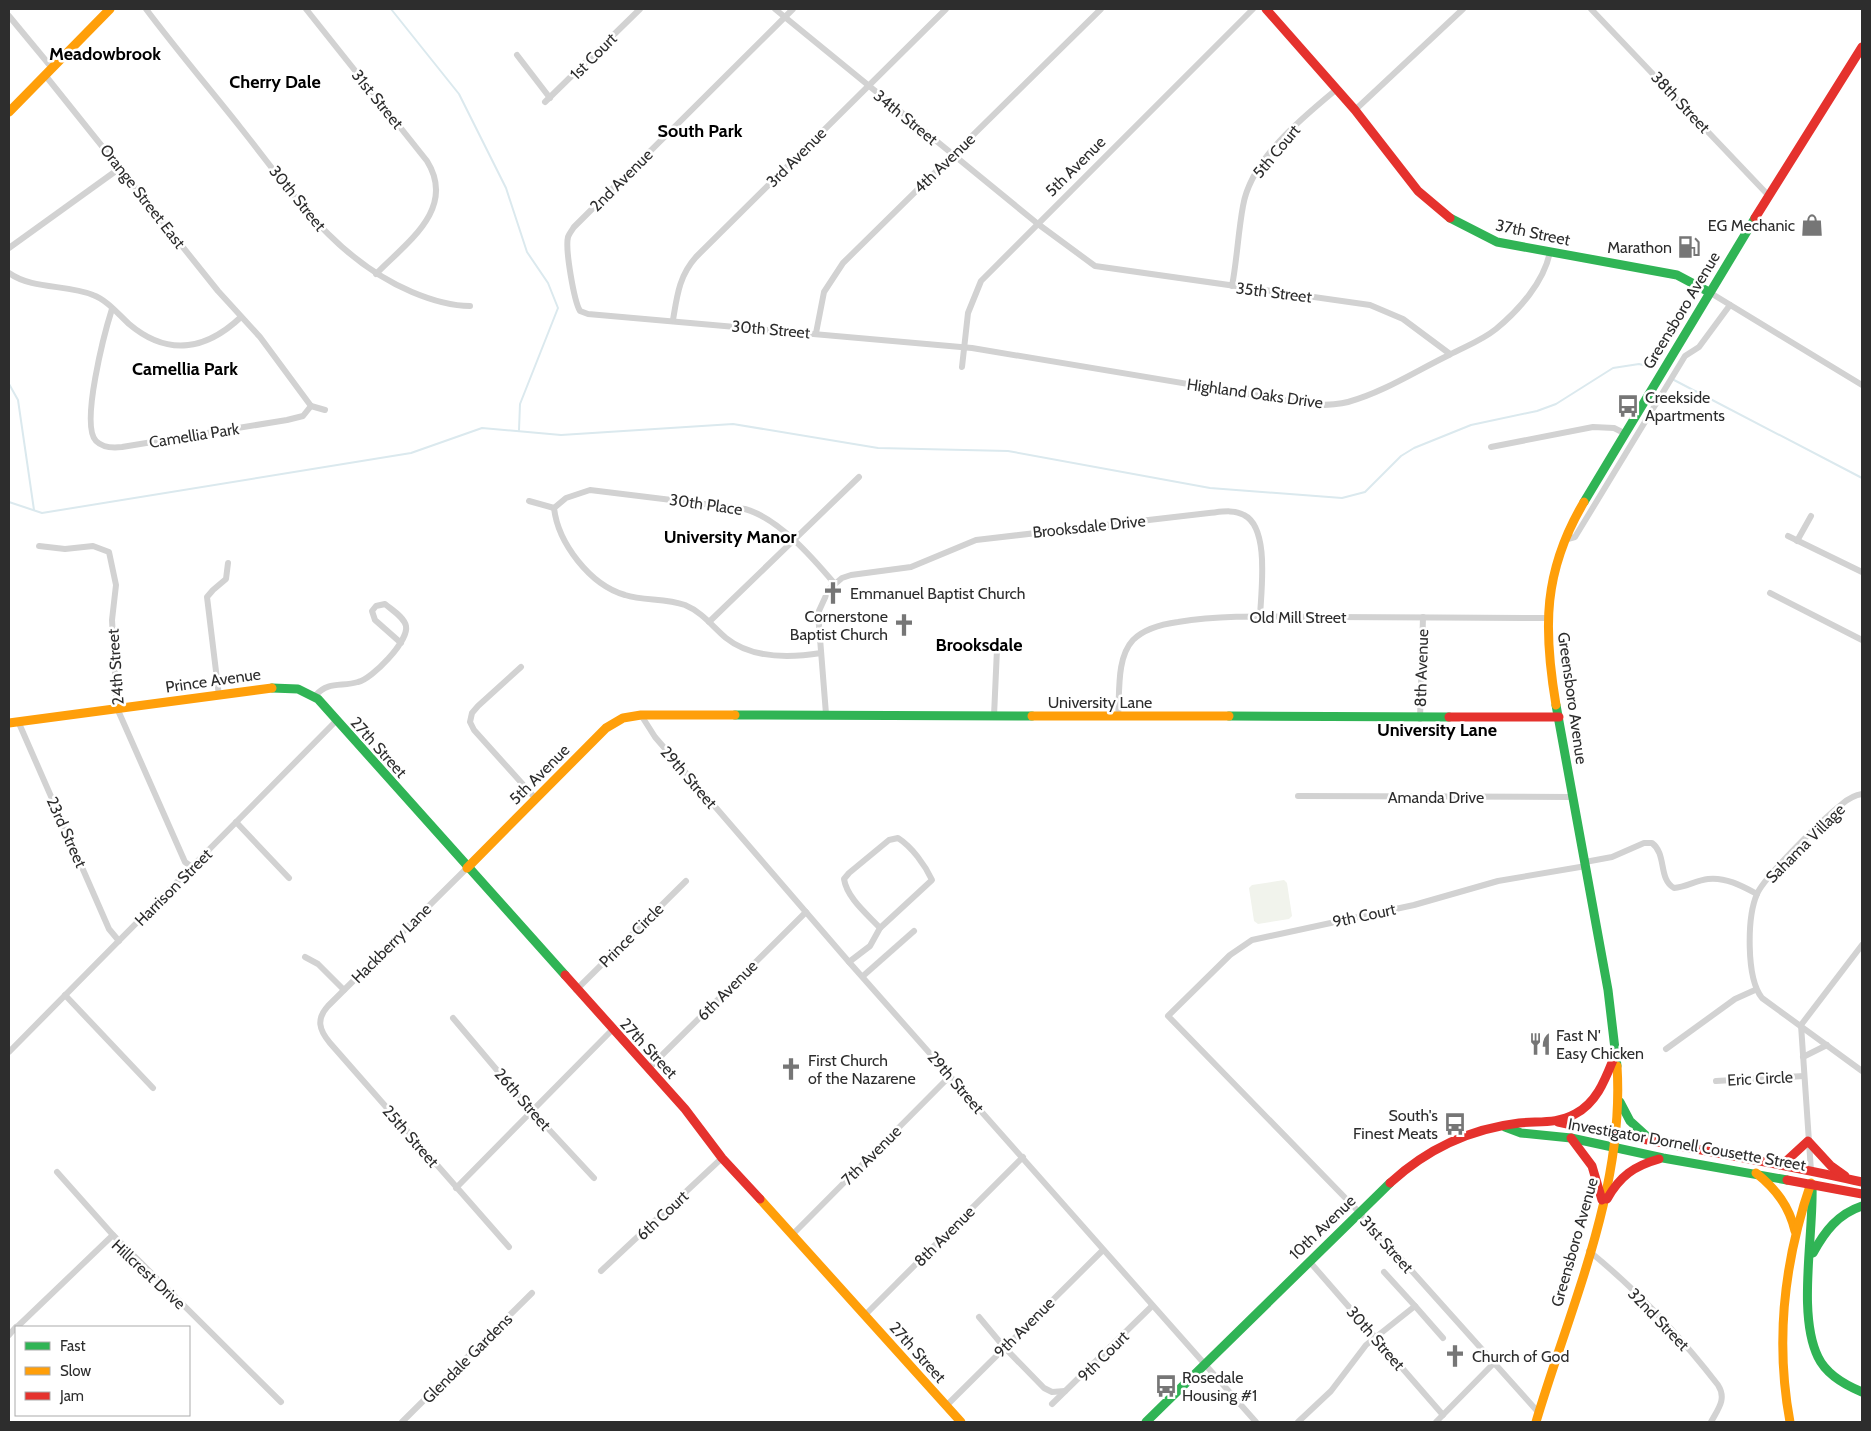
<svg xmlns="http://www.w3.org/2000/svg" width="1871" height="1431" font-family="Cabin,sans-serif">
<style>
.park{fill:#f1f3ec}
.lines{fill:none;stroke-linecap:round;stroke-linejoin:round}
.stream{stroke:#dbe9ee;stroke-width:2}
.street{stroke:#d2d2d2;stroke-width:6}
.fast{stroke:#30b455;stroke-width:9}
.slow{stroke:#ff9f0a;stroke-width:9}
.jam{stroke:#e5322d;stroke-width:9}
.labels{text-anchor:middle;stroke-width:5;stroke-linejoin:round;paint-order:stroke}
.street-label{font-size:16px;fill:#2d2d2d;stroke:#fff}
.poi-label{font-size:16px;fill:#2d2d2d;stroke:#fff;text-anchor:start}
.neighbourhood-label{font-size:18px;font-weight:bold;fill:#000;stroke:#fff}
</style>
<rect width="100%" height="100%" fill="#fff"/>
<polygon class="park" points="1284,880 1287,883 1292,916 1289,919 1258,924 1254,921 1249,888 1252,885"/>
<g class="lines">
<g class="stream">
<polyline points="391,9 459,94 506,188 527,252 548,283 558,308 520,404 519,430"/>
<polyline points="1674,380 1862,478"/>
<polyline points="9,384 18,400 34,510"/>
<polyline points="9,502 42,513 411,453 482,428 561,435 733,424 878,448 1008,451 1210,488 1342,498 1365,492 1401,456 1414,448 1471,425 1537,411 1556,404 1613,368 1639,364 1651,367"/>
</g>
<g class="street">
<path d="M146 9C176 49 209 88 240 127 291 191 334 259 412 292 431 300 449 306 470 306"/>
<path d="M306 9 427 161C457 209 406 243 376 274"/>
<polyline points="775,9 1038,224 1095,266 1370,305 1403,319 1450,354"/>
<path d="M793 9 574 227C572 230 569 234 568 237 565 249 574 301 580 311L588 314 972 348 1314 405C1325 405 1337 405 1348 402 1384 392 1416 371 1449 355 1466 346 1481 341 1496 329 1519 310 1544 282 1550 252"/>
<polyline points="1591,9 1769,196"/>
<polyline points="9,16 52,68"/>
<polyline points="517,55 550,98"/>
<polyline points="45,75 218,291 260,337 311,406"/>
<polyline points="545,102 640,9"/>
<polyline points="1355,110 1463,9"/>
<polyline points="9,248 120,168"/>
<path d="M9 273C33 290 67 284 93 295 107 300 118 314 129 324 168 357 206 350 241 317"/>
<path d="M1232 286C1237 260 1238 233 1243 206 1251 159 1302 118 1337 89"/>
<polyline points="1709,292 1862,385"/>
<path d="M112 309C105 331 80 425 96 441 103 448 114 448 122 447L287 420 303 416 311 406"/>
<path d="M673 320C677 296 679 276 696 257L946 9"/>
<polyline points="816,333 824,292 843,263 1101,9"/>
<polyline points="962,367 968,313 981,281 1253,9"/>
<polyline points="311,406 325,410"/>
<polyline points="1491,447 1593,427 1614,428 1624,433"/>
<polyline points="529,501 554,508"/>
<polyline points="1788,536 1862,572"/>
<polyline points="1564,540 1575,537 1685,356 1699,347 1730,305"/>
<polyline points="1797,541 1811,516"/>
<polyline points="39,546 65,549 93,546 109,552 116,585 112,620 117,708 185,862 192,867"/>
<polyline points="1770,593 1862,640"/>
<polyline points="709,622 859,477"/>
<path d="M821 653C790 658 752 659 726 638 713 627 702 612 685 605 665 598 644 601 625 595 590 585 558 543 554 508L566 498 590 490 745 509C778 518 812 557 834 583"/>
<polyline points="521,667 478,706 472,713 470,722 474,730 536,799"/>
<path d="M316 695C328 681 342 687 358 682 372 679 409 641 406 626 404 617 392 610 385 604L376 606 372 611 375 620 401 643"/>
<polyline points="219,696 207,597 213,590 226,579 228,563"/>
<path d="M826 714 818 613 829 589 842 578 851 575 911 567 976 540 1209 513C1220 512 1234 509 1244 515 1270 528 1261 591 1260 617"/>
<polyline points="641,715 655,737 849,962 1256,1422"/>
<polyline points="994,716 997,649"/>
<path d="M1118 717C1120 694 1116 658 1133 640 1145 628 1163 624 1178 622 1227 614 1277 617 1327 617 1400 617 1474 618 1547 618"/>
<polyline points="1420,719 1423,617"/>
<polyline points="18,721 109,929 119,941"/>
<path d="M1862 794C1855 795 1848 799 1842 804 1824 818 1765 876 1757 894 1747 917 1746 978 1762 998L1862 1071"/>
<polyline points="1298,796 1574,797"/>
<polyline points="236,822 289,878"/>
<path d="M898 838C912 847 925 865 932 880L880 928C867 914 847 898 844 879L849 873 889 840Z"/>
<path d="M1585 862 1612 857 1644 843H1652C1667 854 1658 879 1674 888 1686 887 1697 880 1708 879 1726 877 1742 886 1757 894"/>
<path d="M467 868 328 1006C316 1019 319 1030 330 1043L509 1247"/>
<polyline points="305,957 318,964 344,990"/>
<polyline points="849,962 870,946 880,928"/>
<polyline points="863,976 914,931"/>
<polyline points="576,990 686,881"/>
<polyline points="65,995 153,1088"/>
<polyline points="453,1018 529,1108 594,1178"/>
<polyline points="1666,1049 1735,999 1755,990"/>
<polyline points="9,1052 336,721"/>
<polyline points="1803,1057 1827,1045"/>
<polyline points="648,1069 806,912"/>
<polyline points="1716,1081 1804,1076"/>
<polyline points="1811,1171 1801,1025 1862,945"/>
<polyline points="57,1172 113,1235 281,1402"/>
<polyline points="456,1188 612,1030"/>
<polyline points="792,1235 950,1076"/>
<path d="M1589 1251C1637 1290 1680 1336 1718 1385 1727 1399 1718 1409 1711 1422"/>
<polyline points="1309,1261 1443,1415"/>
<polyline points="601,1271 722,1158"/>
<polyline points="1384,1272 1415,1306"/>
<polyline points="865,1315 1023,1157"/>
<polyline points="979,1317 1004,1347 1044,1388 1052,1392 1065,1391"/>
<polyline points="17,1327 113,1235"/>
<polyline points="9,1335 16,1327"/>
<polyline points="1052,1404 1152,1306"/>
<polyline points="946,1406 1103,1250"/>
<polyline points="1538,1412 1359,1212 1168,1016 1230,955 1252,940 1414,905 1498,881 1586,866"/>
<polyline points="402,1422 532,1293"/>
<polyline points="1298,1422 1331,1391 1366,1345 1415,1306 1443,1338"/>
<polyline points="1436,1422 1494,1363"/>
</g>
<g class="fast">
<polyline points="1450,218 1497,242 1677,275 1709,292"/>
<polyline points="1584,502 1755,218"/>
<polyline points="272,688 298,689 318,699 565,975"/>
<polyline points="1556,705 1608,990 1617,1066"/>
<polyline points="735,715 1032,716"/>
<polyline points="1229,716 1449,717"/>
<polyline points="1620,1102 1630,1121 1652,1141"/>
<polyline points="1505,1127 1521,1133 1571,1138 1663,1158 1787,1180"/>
<path d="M1812 1185C1814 1234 1797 1314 1818 1357 1826 1374 1845 1385 1862 1392"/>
<path d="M1813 1253C1825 1231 1838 1214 1862 1206"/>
<polyline points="1146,1422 1390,1183"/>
</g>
<g class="slow">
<polyline points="9,112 110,9"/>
<path d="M1556 705C1543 628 1543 571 1584 502"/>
<polyline points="1032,716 1229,716"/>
<polyline points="9,723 272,688"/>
<polyline points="467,868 606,728 623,718 641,715 735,715"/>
<path d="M1756 1173C1776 1189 1789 1206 1795 1231"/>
<polyline points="760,1199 961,1422"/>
<path d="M1536 1422C1570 1307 1625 1189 1617 1066"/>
<path d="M1790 1422C1775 1341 1784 1261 1811 1183"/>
</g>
<g class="jam">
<polyline points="1266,9 1355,110 1418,191 1450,218"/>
<polyline points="1755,218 1862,47"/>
<polyline points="1449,717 1559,717"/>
<polyline points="565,975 685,1109 722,1158 760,1199"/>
<path d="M1558 1122C1659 1144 1761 1159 1862 1182"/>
<polyline points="1571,1138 1592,1166 1602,1200"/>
<polyline points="1783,1164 1808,1141 1831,1166 1845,1176"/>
<polyline points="1787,1180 1862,1194"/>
<path d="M1390 1183C1427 1149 1469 1129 1519 1123 1539 1121 1557 1124 1575 1114 1598 1102 1606 1077 1615 1055"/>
<path d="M1607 1199C1620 1176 1634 1166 1659 1159"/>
</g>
</g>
<defs>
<symbol id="shop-bare" viewBox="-9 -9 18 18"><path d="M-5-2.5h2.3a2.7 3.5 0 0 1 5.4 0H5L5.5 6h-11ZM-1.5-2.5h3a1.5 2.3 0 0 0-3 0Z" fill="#767676" stroke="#fff" stroke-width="2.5" paint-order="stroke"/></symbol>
<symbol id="fuel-bare" viewBox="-9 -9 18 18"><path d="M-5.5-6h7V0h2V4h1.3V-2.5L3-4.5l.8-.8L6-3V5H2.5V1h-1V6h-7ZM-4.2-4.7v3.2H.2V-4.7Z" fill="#767676" stroke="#fff" stroke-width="2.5" paint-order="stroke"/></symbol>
<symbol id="bus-bare" viewBox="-9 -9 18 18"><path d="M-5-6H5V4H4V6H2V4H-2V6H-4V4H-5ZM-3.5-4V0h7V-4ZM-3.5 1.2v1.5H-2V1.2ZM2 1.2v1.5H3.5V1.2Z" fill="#767676" stroke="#fff" stroke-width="2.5" paint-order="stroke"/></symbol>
<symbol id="church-bare" viewBox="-9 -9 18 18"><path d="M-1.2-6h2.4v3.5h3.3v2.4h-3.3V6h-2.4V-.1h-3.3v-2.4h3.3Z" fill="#767676" stroke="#fff" stroke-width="2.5" paint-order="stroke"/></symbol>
<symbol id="restaurant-bare" viewBox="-9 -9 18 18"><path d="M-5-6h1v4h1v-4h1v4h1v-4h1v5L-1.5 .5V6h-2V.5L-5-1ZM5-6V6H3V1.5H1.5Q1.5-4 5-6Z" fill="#767676" stroke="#fff" stroke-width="2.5" paint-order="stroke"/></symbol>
</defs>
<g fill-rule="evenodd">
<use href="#shop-bare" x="1796" y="209" width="32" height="32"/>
<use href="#fuel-bare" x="1673" y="231" width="32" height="32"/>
<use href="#bus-bare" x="1612" y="390" width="32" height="32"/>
<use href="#church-bare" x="817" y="577" width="32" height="32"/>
<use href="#church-bare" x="888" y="609" width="32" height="32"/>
<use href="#restaurant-bare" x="1524" y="1028" width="32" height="32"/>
<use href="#church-bare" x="775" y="1053" width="32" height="32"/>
<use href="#bus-bare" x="1439" y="1108" width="32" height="32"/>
<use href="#church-bare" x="1439" y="1340" width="32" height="32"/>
<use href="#bus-bare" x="1150" y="1370" width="32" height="32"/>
</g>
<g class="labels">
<g class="street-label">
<text transform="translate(593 56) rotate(-45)" y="6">1st Court</text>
<text transform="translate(378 99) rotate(51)" y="6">31st Street</text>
<text transform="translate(1681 102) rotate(47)" y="6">38th Street</text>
<text transform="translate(906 117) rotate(39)" y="6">34th Street</text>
<text transform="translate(1276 151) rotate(-50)" y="6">5th Court</text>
<text transform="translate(796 157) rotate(-45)" y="6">3rd Avenue</text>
<text transform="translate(944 163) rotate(-44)" y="6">4th Avenue</text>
<text transform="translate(1075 166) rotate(-45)" y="6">5th Avenue</text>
<text transform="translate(621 180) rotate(-45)" y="6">2nd Avenue</text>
<text transform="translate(143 196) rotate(52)" y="6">Orange Street East</text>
<text transform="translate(298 198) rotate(51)" y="6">30th Street</text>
<text transform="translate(1533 232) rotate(12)" y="6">37th Street</text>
<text transform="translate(1274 292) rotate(7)" y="6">35th Street</text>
<text transform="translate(1681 310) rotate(-59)" y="6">Greensboro Avenue</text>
<text transform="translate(771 329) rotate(5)" y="6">30th Street</text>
<text transform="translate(1255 393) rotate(8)" y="6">Highland Oaks Drive</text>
<text transform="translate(194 435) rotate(-9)" y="6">Camellia Park</text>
<text transform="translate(706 504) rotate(8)" y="6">30th Place</text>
<text transform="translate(1089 526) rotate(-6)" y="6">Brooksdale Drive</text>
<text x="1298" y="623">Old Mill Street</text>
<text transform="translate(115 667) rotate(-94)" y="6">24th Street</text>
<text transform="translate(1421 668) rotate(-88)" y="6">8th Avenue</text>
<text transform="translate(213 680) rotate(-8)" y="6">Prince Avenue</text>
<text transform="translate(1573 698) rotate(82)" y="6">Greensboro Avenue</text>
<text x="1100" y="708">University Lane</text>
<text transform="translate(379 747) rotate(48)" y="6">27th Street</text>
<text transform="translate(539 774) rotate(-45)" y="6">5th Avenue</text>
<text transform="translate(689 777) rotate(49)" y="6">29th Street</text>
<text x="1436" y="803">Amanda Drive</text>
<text transform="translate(67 832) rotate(66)" y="6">23rd Street</text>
<text transform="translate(1805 843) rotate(-45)" y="6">Sahama Village</text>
<text transform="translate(173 887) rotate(-45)" y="6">Harrison Street</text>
<text transform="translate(1364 915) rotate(-12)" y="6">9th Court</text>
<text transform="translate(631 935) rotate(-45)" y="6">Prince Circle</text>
<text transform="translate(391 943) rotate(-45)" y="6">Hackberry Lane</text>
<text transform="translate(727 990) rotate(-45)" y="6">6th Avenue</text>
<text transform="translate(649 1048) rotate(47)" y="6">27th Street</text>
<text transform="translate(1760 1078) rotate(-3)" y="6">Eric Circle</text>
<text transform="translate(956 1082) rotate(49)" y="6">29th Street</text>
<text transform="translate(523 1099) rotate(49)" y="6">26th Street</text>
<text transform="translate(411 1136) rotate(49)" y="6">25th Street</text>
<text transform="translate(1687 1144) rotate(10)" y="6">Investigator Dornell Cousette Street</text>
<text transform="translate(871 1155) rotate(-45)" y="6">7th Avenue</text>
<text transform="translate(662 1215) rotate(-43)" y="6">6th Court</text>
<text transform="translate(1322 1227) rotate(-44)" y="6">10th Avenue</text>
<text transform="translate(944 1236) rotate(-45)" y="6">8th Avenue</text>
<text transform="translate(1574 1242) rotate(-74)" y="6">Greensboro Avenue</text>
<text transform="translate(1387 1244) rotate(48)" y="6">31st Street</text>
<text transform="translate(149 1274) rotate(43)" y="6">Hillcrest Drive</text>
<text transform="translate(1659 1319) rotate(46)" y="6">32nd Street</text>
<text transform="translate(1024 1327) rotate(-45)" y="6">9th Avenue</text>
<text transform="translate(1376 1338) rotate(49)" y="6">30th Street</text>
<text transform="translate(918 1352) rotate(48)" y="6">27th Street</text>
<text transform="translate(1103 1356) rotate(-45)" y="6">9th Court</text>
<text transform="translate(467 1358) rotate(-45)" y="6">Glendale Gardens</text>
</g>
<g class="poi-label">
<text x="1795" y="231" text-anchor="end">EG Mechanic</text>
<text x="1672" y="253" text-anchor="end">Marathon</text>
<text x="1645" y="403">Creekside<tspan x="1645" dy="18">Apartments</tspan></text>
<text x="850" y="599">Emmanuel Baptist Church</text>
<text x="888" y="622" text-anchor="end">Cornerstone<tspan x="888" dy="18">Baptist Church</tspan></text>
<text x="1556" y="1041">Fast N'<tspan x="1556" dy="18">Easy Chicken</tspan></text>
<text x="808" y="1066">First Church<tspan x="808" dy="18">of the Nazarene</tspan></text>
<text x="1438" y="1121" text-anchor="end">South's<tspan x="1438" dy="18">Finest Meats</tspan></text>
<text x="1472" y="1362">Church of God</text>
<text x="1182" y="1383">Rosedale<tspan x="1182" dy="18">Housing #1</tspan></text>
</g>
<g class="neighbourhood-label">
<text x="105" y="60">Meadowbrook</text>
<text x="275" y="88">Cherry Dale</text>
<text x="700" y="137">South Park</text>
<text x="185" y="375">Camellia Park</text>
<text x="730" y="543">University Manor</text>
<text x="979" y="651">Brooksdale</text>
<text x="1437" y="736">University Lane</text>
</g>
</g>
<rect width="1871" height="1431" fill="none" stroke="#2d2d2d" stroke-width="20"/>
<rect x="15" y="1326" width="175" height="90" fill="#ffffff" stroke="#ababab"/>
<rect x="25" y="1342" width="25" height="8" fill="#30b455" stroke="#ababab"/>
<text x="60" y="1351" font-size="15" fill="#2d2d2d">Fast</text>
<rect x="25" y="1367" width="25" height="8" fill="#ff9f0a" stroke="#ababab"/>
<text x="60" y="1376" font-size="15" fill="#2d2d2d">Slow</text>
<rect x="25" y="1392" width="25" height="8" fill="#e5322d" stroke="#ababab"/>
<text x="60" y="1401" font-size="15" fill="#2d2d2d">Jam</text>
</svg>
